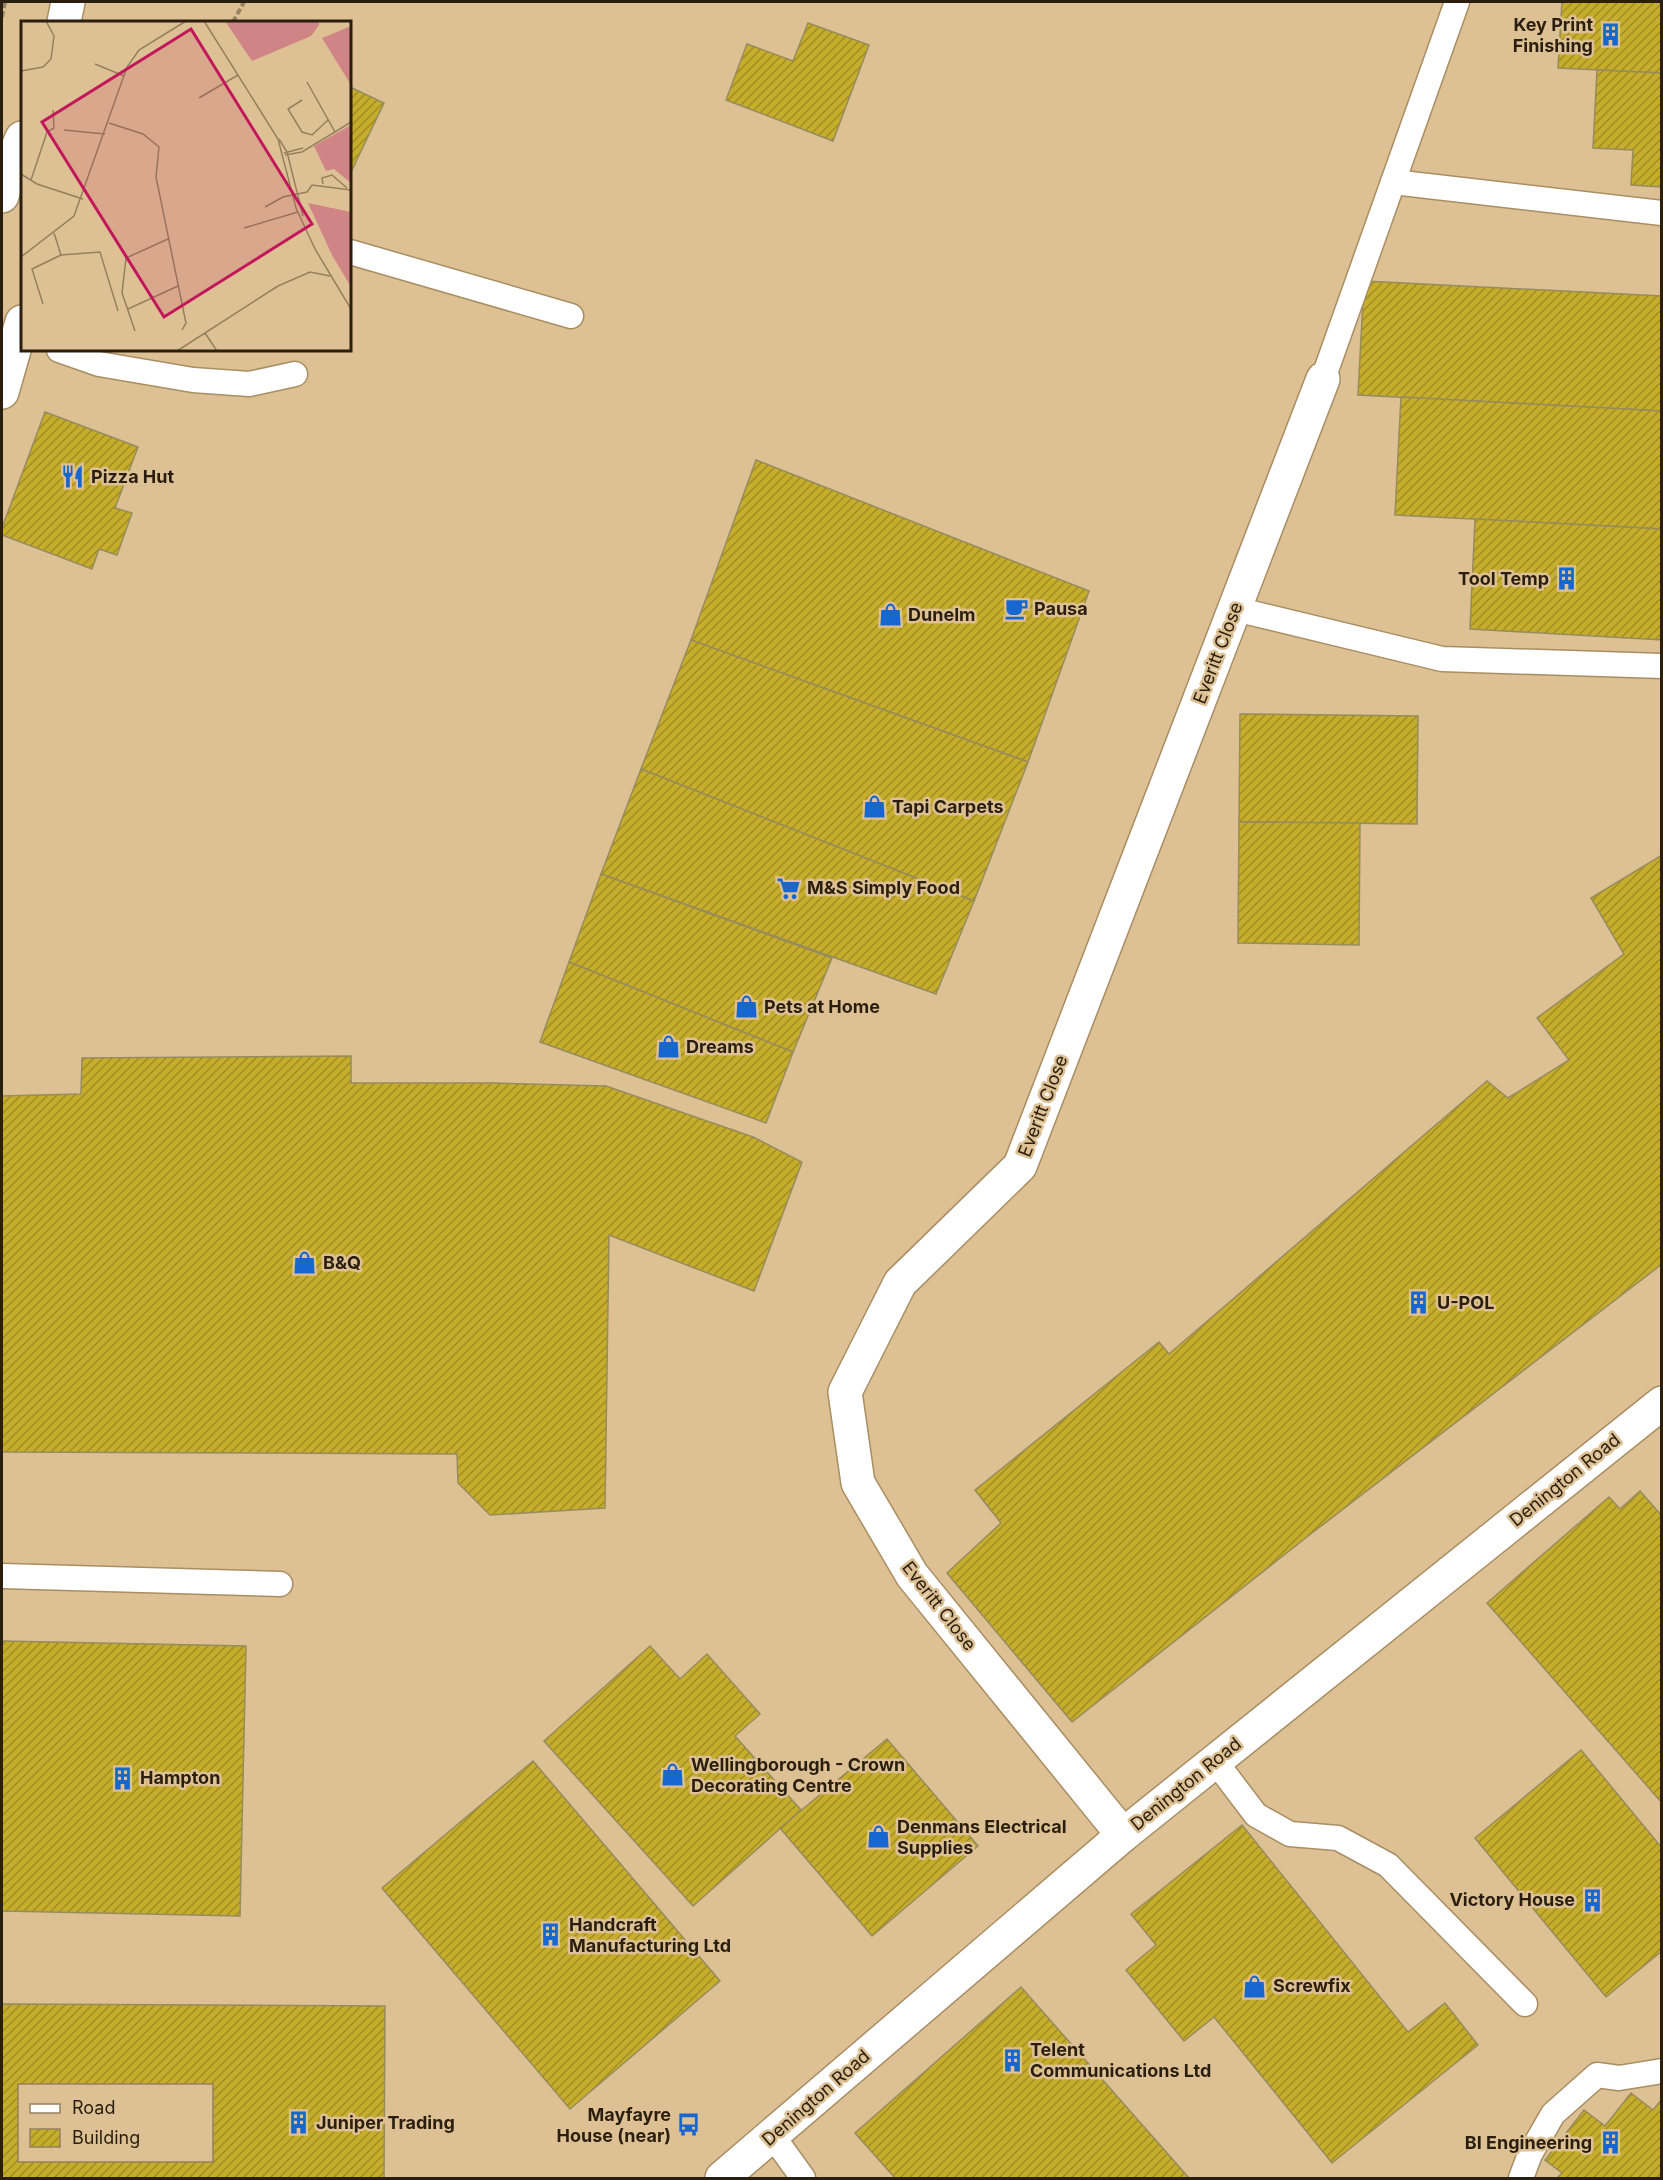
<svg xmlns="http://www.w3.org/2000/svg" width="1663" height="2180" font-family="Inter,sans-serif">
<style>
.building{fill:url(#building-hatch);stroke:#968c5c;stroke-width:1.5;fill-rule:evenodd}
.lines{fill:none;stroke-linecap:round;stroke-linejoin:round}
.service-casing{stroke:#a98e63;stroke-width:27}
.minor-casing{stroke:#a98e63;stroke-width:36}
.primary-casing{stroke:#a98e63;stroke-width:36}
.path{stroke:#998361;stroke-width:4;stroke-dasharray:6 3;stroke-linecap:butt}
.service{stroke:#fff;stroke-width:24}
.minor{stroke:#fff;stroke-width:33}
.primary{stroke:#fff;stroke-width:33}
.labels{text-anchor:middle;stroke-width:5;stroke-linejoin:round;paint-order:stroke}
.poi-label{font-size:18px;font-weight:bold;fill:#2a1f0e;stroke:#ddc094;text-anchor:start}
.street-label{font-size:18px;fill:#2a1f0e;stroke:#ddc094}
.inset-road{fill:none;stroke:#95805e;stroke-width:1.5}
.view{fill:#c2185b;fill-opacity:0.15;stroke:#c2185b;stroke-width:3}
.inset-edge{fill:none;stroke:#2a1f0e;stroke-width:3}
</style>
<defs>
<pattern id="building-hatch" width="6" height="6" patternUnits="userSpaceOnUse" patternTransform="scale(1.5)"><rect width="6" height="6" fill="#c6ae2c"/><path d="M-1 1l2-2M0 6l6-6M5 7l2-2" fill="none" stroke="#a18d24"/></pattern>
</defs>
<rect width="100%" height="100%" fill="#ddc094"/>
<g class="building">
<polygon points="1562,2 1662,2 1662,73 1558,68"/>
<polygon points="808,23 869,45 833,141 726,100 747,44 793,61"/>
<polygon points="1597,70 1662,73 1662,187 1631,185 1633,150 1593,148"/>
<polygon points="350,87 384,103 351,172 350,171"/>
<polygon points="1364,281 1662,296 1662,411 1358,395"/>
<polygon points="1401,397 1662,411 1662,529 1395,515"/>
<polygon points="45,412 138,447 115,508 132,513 117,555 99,549 92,569 2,535 2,528"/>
<polygon points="756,460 1089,591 1028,762 691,640"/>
<polygon points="1475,519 1662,529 1662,640 1470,629"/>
<polygon points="691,640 1028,762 974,901 641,769"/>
<polygon points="1240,714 1418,716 1417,824 1239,822"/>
<polygon points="641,769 974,901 936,994 601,874"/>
<polygon points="1239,822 1360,823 1359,945 1238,943"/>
<polygon points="1662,855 1662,1264 1312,1533 1072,1722 947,1573 1001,1523 975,1490 1159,1342 1169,1354 1487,1081 1508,1098 1569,1060 1537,1018 1624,954 1591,898"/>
<polygon points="601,874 832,958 793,1052 569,962"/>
<polygon points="569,962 793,1052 766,1123 540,1042"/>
<polygon points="351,1056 351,1083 493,1083 606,1086 753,1137 802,1162 754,1291 609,1235 605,1508 490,1515 458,1483 457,1454 2,1452 2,1096 81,1094 82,1058"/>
<polygon points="1640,1491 1662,1516 1662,1803 1487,1603 1609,1497 1620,1509"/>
<polygon points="2,1641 246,1646 240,1916 2,1911"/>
<polygon points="650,1646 680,1679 707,1654 760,1714 735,1736 801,1810 693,1906 544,1741"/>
<polygon points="887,1739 978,1846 872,1936 780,1828"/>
<polygon points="1581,1750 1662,1848 1662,1951 1606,1997 1475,1838"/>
<polygon points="533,1761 720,1981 570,2109 382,1888"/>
<polygon points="1242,1825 1408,2032 1445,2003 1478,2045 1332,2163 1214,2017 1184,2041 1126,1970 1156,1945 1131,1914"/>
<polygon points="1021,1987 1189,2178 895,2178 855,2133"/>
<path d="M2 2004 385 2006 384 2178H2ZM20 2086H212V2160H20Z"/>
<polygon points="1631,2093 1653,2110 1662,2099 1662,2178 1557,2178 1562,2173 1545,2160 1584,2110 1605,2126"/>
</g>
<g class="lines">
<defs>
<g id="service">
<polyline points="1393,182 1662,213"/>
<polyline points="350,252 571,316"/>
<polyline points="59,350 99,364 193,380 249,384 295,374"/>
<polyline points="1323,379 1457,2"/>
<polyline points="1235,609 1442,659 1662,666"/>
<polyline points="2,1576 280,1584"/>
<polyline points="1215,1761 1256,1815 1290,1834 1338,1838 1388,1865 1525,2004"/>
<polyline points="772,2135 803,2178"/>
<polyline points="1521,2178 1530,2154 1553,2114 1597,2075 1619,2078 1662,2071"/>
</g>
<g id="minor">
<polyline points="1123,1835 912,1575 858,1483 845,1392 900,1283 1020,1166 1323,379"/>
<polyline points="722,2178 1123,1835 1662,1403"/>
</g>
<g id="primary">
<polyline points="64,22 68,2"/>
<polyline points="2,196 11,163 22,138"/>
<polyline points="2,392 22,322"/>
</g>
</defs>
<use href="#service" class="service-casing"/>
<use href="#minor" class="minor-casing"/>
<use href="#primary" class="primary-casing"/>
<g class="path">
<polyline points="2,17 5,2"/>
<polyline points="233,22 244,2"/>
</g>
<use href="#service" class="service"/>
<use href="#minor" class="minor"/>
<use href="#primary" class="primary"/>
</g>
<defs>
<symbol id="building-bare" viewBox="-9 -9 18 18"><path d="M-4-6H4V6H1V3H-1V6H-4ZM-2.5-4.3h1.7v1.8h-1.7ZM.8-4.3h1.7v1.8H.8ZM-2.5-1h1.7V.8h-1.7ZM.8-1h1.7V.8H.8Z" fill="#1866d0" stroke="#ddc094" stroke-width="2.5" paint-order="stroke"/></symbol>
<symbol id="restaurant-bare" viewBox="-9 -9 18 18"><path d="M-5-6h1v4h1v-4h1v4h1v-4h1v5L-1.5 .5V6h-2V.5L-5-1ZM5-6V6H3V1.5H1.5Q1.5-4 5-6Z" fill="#1866d0" stroke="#ddc094" stroke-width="2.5" paint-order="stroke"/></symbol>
<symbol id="cafe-bare" viewBox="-9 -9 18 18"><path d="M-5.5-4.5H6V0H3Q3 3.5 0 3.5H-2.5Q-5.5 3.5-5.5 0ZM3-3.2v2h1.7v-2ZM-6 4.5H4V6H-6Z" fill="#1866d0" stroke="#ddc094" stroke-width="2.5" paint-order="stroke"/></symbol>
<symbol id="shop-bare" viewBox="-9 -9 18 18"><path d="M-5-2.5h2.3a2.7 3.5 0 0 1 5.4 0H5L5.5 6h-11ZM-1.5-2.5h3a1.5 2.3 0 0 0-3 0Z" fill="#1866d0" stroke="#ddc094" stroke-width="2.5" paint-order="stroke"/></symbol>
<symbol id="supermarket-bare" viewBox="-9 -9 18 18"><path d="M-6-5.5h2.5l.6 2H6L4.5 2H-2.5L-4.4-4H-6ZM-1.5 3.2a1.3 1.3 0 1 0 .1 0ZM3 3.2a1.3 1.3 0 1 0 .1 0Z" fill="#1866d0" stroke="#ddc094" stroke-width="2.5" paint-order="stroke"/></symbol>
<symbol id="bus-bare" viewBox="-9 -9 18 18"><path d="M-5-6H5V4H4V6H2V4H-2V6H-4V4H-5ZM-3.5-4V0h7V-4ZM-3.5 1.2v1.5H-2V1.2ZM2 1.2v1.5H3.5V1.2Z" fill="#1866d0" stroke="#ddc094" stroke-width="2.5" paint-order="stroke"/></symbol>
</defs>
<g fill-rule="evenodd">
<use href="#building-bare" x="1594" y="18" width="33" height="33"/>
<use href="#restaurant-bare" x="56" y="460" width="33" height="33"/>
<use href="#building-bare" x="1550" y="562" width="33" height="33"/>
<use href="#cafe-bare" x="1000" y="592" width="33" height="33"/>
<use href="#shop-bare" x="874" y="598" width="33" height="33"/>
<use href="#shop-bare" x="858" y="790" width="33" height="33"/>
<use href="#supermarket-bare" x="772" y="872" width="33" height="33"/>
<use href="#shop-bare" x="730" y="990" width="33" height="33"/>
<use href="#shop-bare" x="652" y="1030" width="33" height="33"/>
<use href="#shop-bare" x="288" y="1246" width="33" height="33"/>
<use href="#building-bare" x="1402" y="1286" width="33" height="33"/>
<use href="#shop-bare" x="656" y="1758" width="33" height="33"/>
<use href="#building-bare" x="106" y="1762" width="33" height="33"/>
<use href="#shop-bare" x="862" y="1820" width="33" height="33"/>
<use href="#building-bare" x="1576" y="1884" width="33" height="33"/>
<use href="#building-bare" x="534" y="1918" width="33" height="33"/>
<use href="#shop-bare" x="1238" y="1970" width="33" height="33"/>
<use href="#building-bare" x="996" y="2044" width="33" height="33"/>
<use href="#building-bare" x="282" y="2106" width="33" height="33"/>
<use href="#bus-bare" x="672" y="2108" width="33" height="33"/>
<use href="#building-bare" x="1594" y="2126" width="33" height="33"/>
</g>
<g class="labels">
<g class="poi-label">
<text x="1593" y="31" text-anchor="end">Key Print<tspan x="1593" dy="21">Finishing</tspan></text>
<text x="91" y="483">Pizza Hut</text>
<text x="1549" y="585" text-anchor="end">Tool Temp</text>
<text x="1034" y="615">Pausa</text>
<text x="908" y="621">Dunelm</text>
<text x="892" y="813">Tapi Carpets</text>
<text x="807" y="894">M&amp;S Simply Food</text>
<text x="764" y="1013">Pets at Home</text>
<text x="686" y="1053">Dreams</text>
<text x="323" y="1269">B&amp;Q</text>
<text x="1437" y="1309">U-POL</text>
<text x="691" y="1771">Wellingborough - Crown<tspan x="691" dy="21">Decorating Centre</tspan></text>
<text x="140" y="1784">Hampton</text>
<text x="897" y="1833">Denmans Electrical<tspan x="897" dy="21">Supplies</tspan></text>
<text x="1575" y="1906" text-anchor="end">Victory House</text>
<text x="569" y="1931">Handcraft<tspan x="569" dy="21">Manufacturing Ltd</tspan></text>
<text x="1273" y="1992">Screwfix</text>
<text x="1030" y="2056">Telent<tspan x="1030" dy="21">Communications Ltd</tspan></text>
<text x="671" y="2121" text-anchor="end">Mayfayre<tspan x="671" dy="21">House (near)</tspan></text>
<text x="316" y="2129">Juniper Trading</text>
<text x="1592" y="2149" text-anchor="end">BI Engineering</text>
</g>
<g class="street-label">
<text transform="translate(1218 653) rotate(-69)" y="6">Everitt Close</text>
<text transform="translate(1043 1106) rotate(-69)" y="6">Everitt Close</text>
<text transform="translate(1565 1480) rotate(-39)" y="6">Denington Road</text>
<text transform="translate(939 1606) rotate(52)" y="6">Everitt Close</text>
<text transform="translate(1186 1784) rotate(-39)" y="6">Denington Road</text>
<text transform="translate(816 2098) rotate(-41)" y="6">Denington Road</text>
</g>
</g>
<g transform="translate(21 21)">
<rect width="330" height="330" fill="#ddc094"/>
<path d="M287 182 330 191V266L311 234Z" fill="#d18486"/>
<path d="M204 0H298V4L290 15 231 40ZM330 5V64L301 17Z" fill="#d18486"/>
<path d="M330 104V162L313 148 305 150 293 125Z" fill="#d18486"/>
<path class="inset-road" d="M183 0 257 118 275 187 294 228 330 288M74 43 103 55M0 50 22 46 30 38 33 15 25 0M178 77 217 54M281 79 267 88 281 111 291 114 307 99M88 102 122 113 138 126 135 156 165 302 161 309M43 109 84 113M314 111 330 101M258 118 266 131 282 195M263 132 282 127M264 134 281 131 314 111 286 61M0 153 16 163 62 178M10 159 26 111 33 107 32 89M302 163 301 157 311 154 326 167M244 186 262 176 286 171 291 164 330 169M223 207 277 191M40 234 79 231 97 290M0 236 53 195 106 46 118 29 165 0M22 283 11 248 40 234 33 212M107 288 157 265M114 310 101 272 105 237 147 218M184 312 196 330M156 330 257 265 289 251 309 255"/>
<path class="view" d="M170 8 291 203 143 296 21 101Z"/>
<rect width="330" height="330" class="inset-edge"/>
</g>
<rect width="1663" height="2180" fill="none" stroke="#2a1f0e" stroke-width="6"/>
<rect x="18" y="2084" width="195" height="78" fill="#ddc094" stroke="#95805e" stroke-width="1.5"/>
<rect x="30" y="2104" width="30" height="9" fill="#ffffff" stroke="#95805e" stroke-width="1.5"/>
<text x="72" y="2114" font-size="18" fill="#2a1f0e">Road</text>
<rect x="30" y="2129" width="30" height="18" fill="url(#building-hatch)" stroke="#95805e" stroke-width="1.5"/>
<text x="72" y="2144" font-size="18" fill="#2a1f0e">Building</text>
</svg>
